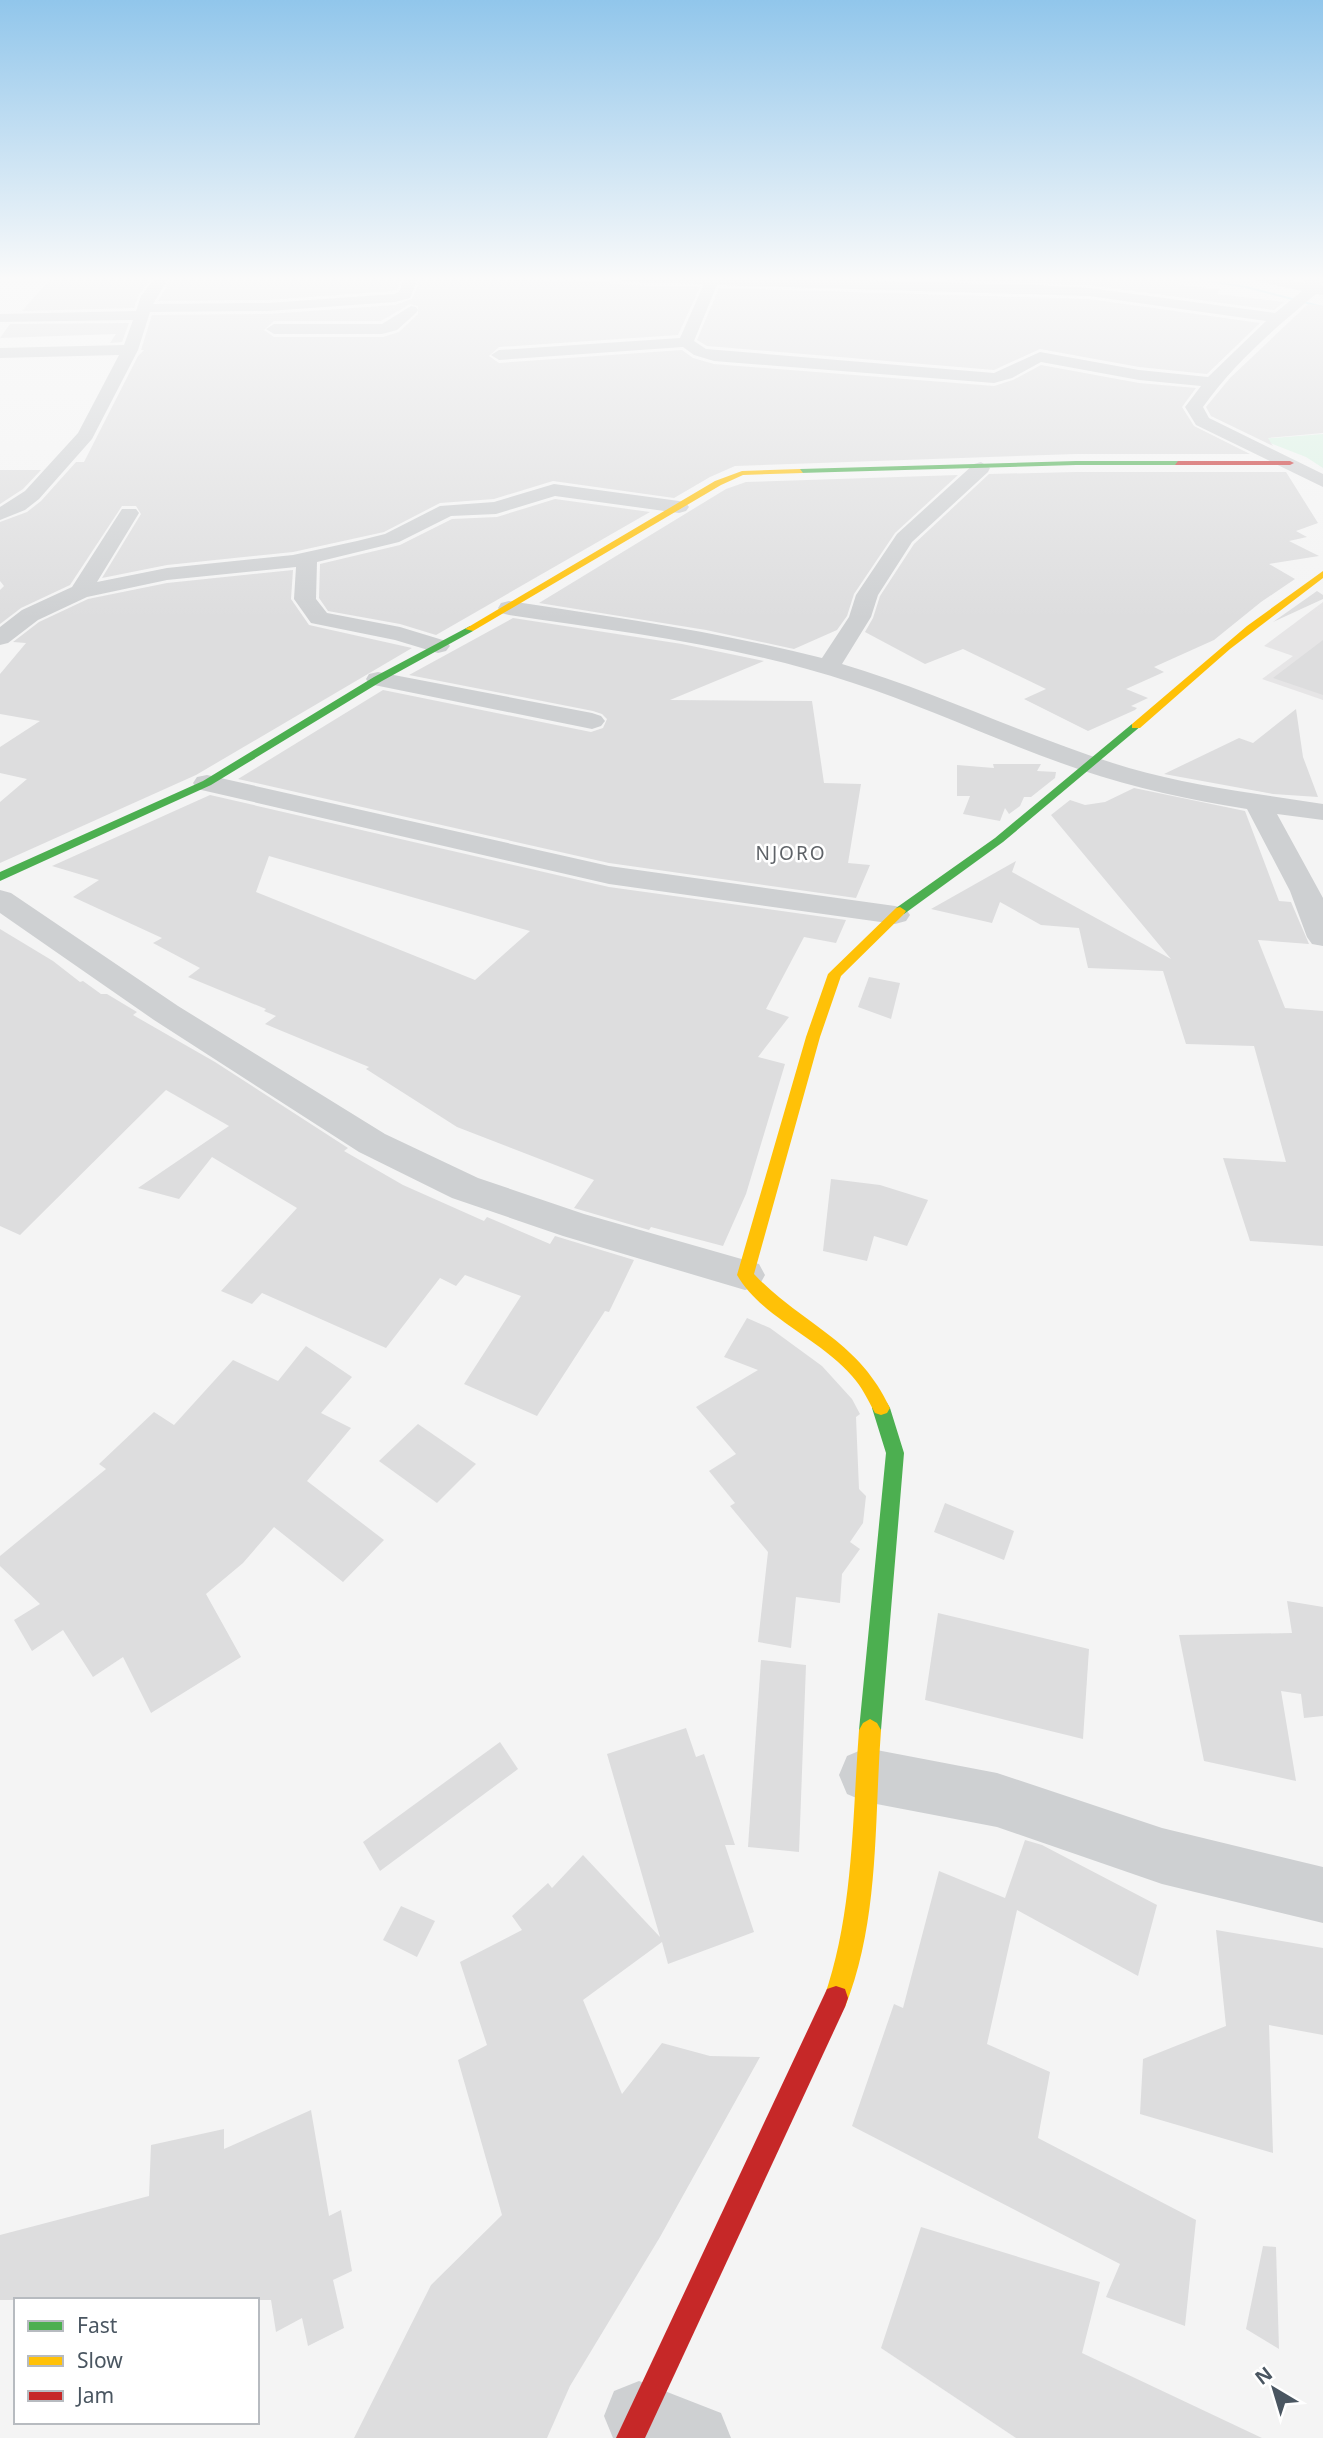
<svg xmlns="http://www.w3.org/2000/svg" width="1323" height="2438" font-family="'Noto Sans',sans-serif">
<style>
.education{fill:#e6e5e6}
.green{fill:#d9f2e3}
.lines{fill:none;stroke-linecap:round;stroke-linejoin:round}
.stream{fill:#aee2f0;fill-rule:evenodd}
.building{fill:#ddddde;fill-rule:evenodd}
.street{fill:#ced0d2;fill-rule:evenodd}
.fast{fill:#4caf50;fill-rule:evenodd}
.slow{fill:#ffc107;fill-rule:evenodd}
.jam{fill:#c62828;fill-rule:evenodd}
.labels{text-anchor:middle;stroke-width:5;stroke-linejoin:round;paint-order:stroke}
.far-quarter-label{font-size:19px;letter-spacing:2px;fill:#5f6368;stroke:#fff}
</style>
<rect width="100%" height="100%" fill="#f4f4f4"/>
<polygon class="education" points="1323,602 1323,700 1262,679 1293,656 1264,646"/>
<polygon class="green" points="1323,434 1323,468 1306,457 1260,439"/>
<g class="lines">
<polygon class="stream" points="1186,278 1246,286 1323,306 1323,308 1246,288"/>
</g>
<g class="building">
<polygon points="51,278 152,278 139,294 134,308 22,311"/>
<polygon points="172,278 345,278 401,279 397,290 393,291 268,300 158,301"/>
<polygon points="875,278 1184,278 1178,285 1220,289 1217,294 1284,302 1274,310 1089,285"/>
<path d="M421 279 608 281 607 283 625 285 700 287 678 335 499 347 489 356 499 363 682 350 693 358 714 364 994 386 1013 380 1041 365 1139 383 1196 388 1182 407 1194 426 1250 454H1076L735 466 710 477 674 498 553 481 494 499 440 503 384 532 293 552 167 565 102 578 141 514 136 506H122L70 585 21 608 0 624V590L4 586 0 581V522L27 512 41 501 76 462H84L138 356 144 350H141L152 315 268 314 395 305 412 299ZM410 304 418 306V314L399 332 383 337H274L264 330 274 321H381Z"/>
<polygon points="719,288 1089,299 1260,323 1207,374 1139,367 1040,349 994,370 707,346 697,340"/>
<polygon points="1308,304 1323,306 1323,433 1268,438 1273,446 1211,416 1206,407 1230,378"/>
<polygon points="129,323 122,342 110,343 116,334 0,338 10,324"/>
<polygon points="0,470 41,470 23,489 0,504"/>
<polygon points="1076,472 1286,472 1318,523 1296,531 1307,537 1289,541 1319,556 1269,564 1295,579 1261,602 1214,640 1154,667 1164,672 1126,689 1148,698 1131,706 1137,708 1135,710 1088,731 1024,699 1046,689 963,649 925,664 865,632 873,618 880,596 914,544 989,474"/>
<polygon points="958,475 895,533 854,594 847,616 837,630 794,649 706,630 539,603 726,489 746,482"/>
<polygon points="555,499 650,512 436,635 400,624 328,611 319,598 320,564 400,545 452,519 497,517"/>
<polygon points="293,570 291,599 309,625 412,648 196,775 0,863 0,802 27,779 0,773 0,747 40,721 0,714 0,674 26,643 13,642 39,622 88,599 167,583"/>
<polygon points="1317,591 1323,595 1323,599 1273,622"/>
<polygon points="513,618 682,644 764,661 670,700 812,701 824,783 861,784 848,863 870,865 856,898 609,863 238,779 383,690 591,732 603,728 607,719 602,714 593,711 409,675"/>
<polygon points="1323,640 1323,695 1273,678"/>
<polygon points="1296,709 1303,757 1318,797 1273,794 1164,774 1239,738 1253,743"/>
<polygon points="993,764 1041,764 1037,771 1056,772 1055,778 1031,797 1024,797 1020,806 1009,814 1005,808 1000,821 963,814 970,796 957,796 957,765 994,768"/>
<polygon points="1134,788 1245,811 1279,901 1291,902 1309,944 1258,940 1285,1008 1323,1011 1323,1246 1250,1241 1223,1158 1286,1162 1254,1046 1186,1044 1163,971 1088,968 1079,928 1041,925 1000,902 992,923 931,909 1016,861 1012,872 1171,959 1051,815 1070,800 1085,805 1105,802"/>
<path d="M210 795 609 887 846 920 836 943 804 937 766 1009 789 1017 758 1057 785 1064 746 1194 723 1246 651 1227 649 1230 574 1208 594 1180 457 1127 366 1069 369 1067 265 1024 276 1016 264 1011 266 1009 188 977 200 968 153 943 162 938 73 897 99 880 52 866ZM269 856 530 931 475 980 256 892Z"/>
<polygon points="0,929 53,961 80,982 83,981 101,994 107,994 137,1012 133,1015 215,1062 348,1148 344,1151 403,1185 484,1221 487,1217 550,1244 555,1236 634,1260 609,1312 605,1311 537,1416 464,1384 521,1296 465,1275 456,1286 440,1278 386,1348 262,1293 252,1304 221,1291 297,1208 212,1157 179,1199 138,1188 229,1126 166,1090 20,1235 0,1226"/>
<polygon points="869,977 900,983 891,1019 858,1007"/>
<polygon points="831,1179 880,1185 928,1200 907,1246 874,1236 867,1261 823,1251"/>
<polygon points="747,1318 770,1328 822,1366 852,1399 860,1414 856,1417 859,1489 866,1496 863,1523 850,1542 860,1549 842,1574 840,1603 796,1597 791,1648 758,1642 768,1552 730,1506 735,1503 709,1471 736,1454 696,1407 758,1370 724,1357"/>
<polygon points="306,1346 352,1377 321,1413 351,1428 307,1481 384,1540 343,1582 274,1527 243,1563 206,1594 241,1657 151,1713 123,1657 93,1677 63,1630 32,1651 14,1620 40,1604 0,1566 0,1556 106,1469 99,1464 154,1412 174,1425 233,1360 278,1381"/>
<polygon points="418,1424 476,1464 437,1503 379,1461"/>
<polygon points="945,1503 1014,1531 1004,1560 934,1532"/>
<polygon points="1287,1601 1323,1607 1323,1716 1304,1718 1301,1694 1281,1691 1296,1781 1204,1761 1179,1635 1292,1633"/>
<polygon points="938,1613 1089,1649 1083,1739 925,1700"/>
<polygon points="761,1660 806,1665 799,1852 748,1847"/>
<polygon points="686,1728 696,1757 704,1754 735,1845 725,1845 754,1932 668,1964 662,1942 583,2000 622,2094 662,2043 710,2056 760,2057 660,2237 570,2386 547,2438 354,2438 431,2285 502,2215 458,2060 487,2045 460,1962 522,1930 512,1916 548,1883 552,1888 583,1855 660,1937 607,1754"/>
<polygon points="500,1742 518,1769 380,1871 363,1842"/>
<polygon points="1025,1840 1042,1845 1157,1905 1138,1976 1017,1910 987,2044 1050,2072 1038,2138 1196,2220 1185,2326 1106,2297 1120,2264 852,2126 894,2004 903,2008 939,1871 1005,1898"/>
<polygon points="401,1906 435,1921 417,1957 383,1940"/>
<polygon points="1216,1930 1323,1948 1323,2035 1269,2025 1273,2153 1140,2114 1143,2059 1226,2026"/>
<polygon points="311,2110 329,2216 341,2210 352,2271 333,2280 344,2328 308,2346 302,2318 276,2332 271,2300 0,2300 0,2235 149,2196 151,2145 224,2129 224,2149"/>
<polygon points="921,2227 1100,2282 1082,2353 1262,2438 1016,2438 881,2348"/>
<polygon points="1263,2246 1276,2247 1279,2349 1246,2329"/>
</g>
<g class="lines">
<g class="street">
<polygon points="155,278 169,278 153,304 268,303 394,294 399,292 404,278 418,278 410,298 395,302 268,311 150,312 138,350 92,439 39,499 25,510 0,520 0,507 25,491 78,433 119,355 0,358 0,348 124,345 133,320 0,322 0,314 136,311 141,296"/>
<path d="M618 278H781L1039 285 1089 288 1275 313 1302 291 1256 281 1254 278H1281L1305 283 1304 278H1318L1323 287V295L1316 294C1275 328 1233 364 1203 407L1209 418 1323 474V487L1196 425 1185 407 1201 386 1139 380 1041 362 1012 378 994 383 714 361 694 355 683 347 499 360 491 355 499 350 680 338 704 284 625 282ZM717 285 1089 296 1266 321 1208 377 1139 370 1040 352 994 373 706 349 694 341Z"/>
<polygon points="411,306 416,307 418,310 416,313 397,330 382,334 274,334 266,329 274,324 382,324"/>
<path d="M981 462 990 468 988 472 912 542 878 595 871 617 842 664C940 693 1031 739 1129 768 1192 786 1258 794 1323 804V820L1277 814 1323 898V946L1312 944 1307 937 1290 891 1247 809C1191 800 1135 788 1081 770 1004 744 930 708 853 683 742 646 624 632 509 615L501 613 498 608 501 603 509 601C614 617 719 632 822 658L849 617 856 595 897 534 974 464Z"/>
<polygon points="554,484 679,501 686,503 689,507 686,511 679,513 555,496 496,514 451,516 399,542 317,562 316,599 327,613 400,627 446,641 450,646 446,651 438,653 395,640 311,623 294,599 296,567 167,580 87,597 38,620 8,643 0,645 0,627 22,610 72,587 122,509 136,509 139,513 97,582 167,568 293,555 357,541 385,534 440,506 494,502"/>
<polygon points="378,672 592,713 601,716 605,721 601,726 592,729 369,684 366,679 369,674"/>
<polygon points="207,775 609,866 895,906 906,909 910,915 906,921 895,924 609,884 197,789 193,783 197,777"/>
<polygon points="0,890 11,893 178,1006 385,1134 478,1178 584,1214 759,1264 765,1275 759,1286 745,1290 563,1236 452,1198 359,1152 154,1020 0,913"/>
<polygon points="866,1748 997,1773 1162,1828 1323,1867 1323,1923 1162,1884 997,1827 866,1802 847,1794 839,1775 847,1756"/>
<polygon points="639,2381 721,2413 731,2438 613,2438 604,2416 614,2391"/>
</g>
<g class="fast">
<polygon points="1076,461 1178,461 1182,463 1178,465 1076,465 800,473 796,471 800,469"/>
<polygon points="470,626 473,627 473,631 382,681 211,785 0,881 0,872 203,781 374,677"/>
<polygon points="1132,724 1141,726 1003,842 904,914 896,914 896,908 995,838"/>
<polygon points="881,1401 887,1403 890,1408 904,1453 881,1730 877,1737 870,1741 863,1737 859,1730 886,1453 872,1408 875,1403"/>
</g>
<g class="slow">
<polygon points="800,469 803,473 743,475 721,485 473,631 465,629 715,481 742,471"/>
<polygon points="1323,571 1323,578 1230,649 1140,728 1132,728 1132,724 1247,626"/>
<path d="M900 907 906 911 904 914 841 976 820 1037 754 1274C802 1325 858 1339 890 1408L887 1413 881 1415 875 1413C868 1400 862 1387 852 1376 821 1339 761 1317 737 1275L806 1037 828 974 896 908Z"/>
<path d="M870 1719 877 1723 881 1730C874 1822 880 1920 845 2007L836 2010 827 2007 824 1998C854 1911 852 1821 859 1730L863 1723Z"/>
</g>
<g class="jam">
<polygon points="1178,461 1290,461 1294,463 1290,465 1175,465"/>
<polygon points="836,1986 845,1989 848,1998 845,2007 645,2438 616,2438 827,1989"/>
</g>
</g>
<linearGradient id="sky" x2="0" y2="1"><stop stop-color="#91c6eb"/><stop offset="0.45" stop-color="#fafafa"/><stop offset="1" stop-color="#fafafa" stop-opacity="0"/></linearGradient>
<rect width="1323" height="619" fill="url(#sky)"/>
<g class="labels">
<g class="far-quarter-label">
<text x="791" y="860">NJORO</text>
</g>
</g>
<rect x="14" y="2298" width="245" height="126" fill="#ffffff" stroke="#b7bbc0" stroke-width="2"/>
<rect x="28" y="2321" width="35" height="10" fill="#4caf50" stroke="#b7bbc0" stroke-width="2"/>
<text x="77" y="2333" font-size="21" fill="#4a5661">Fast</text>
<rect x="28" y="2356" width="35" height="10" fill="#ffc107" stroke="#b7bbc0" stroke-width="2"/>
<text x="77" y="2368" font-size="21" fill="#4a5661">Slow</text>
<rect x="28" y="2391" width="35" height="10" fill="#c62828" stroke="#b7bbc0" stroke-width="2"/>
<text x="77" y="2403" font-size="21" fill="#4a5661">Jam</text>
<g transform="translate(1274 2389) rotate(322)" stroke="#ffffff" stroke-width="5" paint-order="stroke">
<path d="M0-5L12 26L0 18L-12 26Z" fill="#4a5661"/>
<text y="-10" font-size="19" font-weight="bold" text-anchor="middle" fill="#4a5661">N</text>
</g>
</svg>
